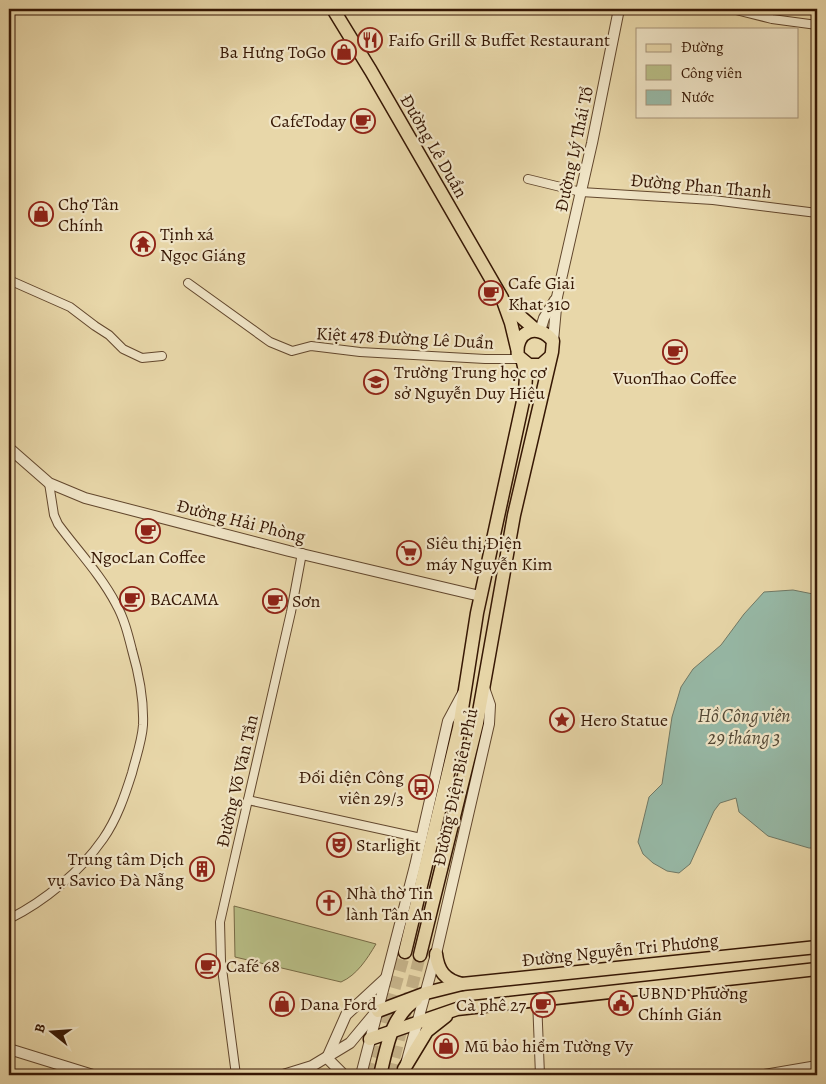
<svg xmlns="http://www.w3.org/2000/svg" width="826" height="1084" font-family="Alegreya,serif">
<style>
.green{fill:#b8be86;stroke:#776a45}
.water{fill:#97baa8;stroke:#707966}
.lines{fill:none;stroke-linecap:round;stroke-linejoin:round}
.primary-tunnel{stroke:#c4b188;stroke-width:12;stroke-dasharray:12 6;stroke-linecap:butt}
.minor-casing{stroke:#62472d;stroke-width:10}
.tertiary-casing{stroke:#62472d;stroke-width:12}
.primary-casing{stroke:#361704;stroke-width:15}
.minor{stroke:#f0e5c7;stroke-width:8}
.tertiary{stroke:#f0e5c7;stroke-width:10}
.primary{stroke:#e8d7a9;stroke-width:12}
.labels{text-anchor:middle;stroke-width:4.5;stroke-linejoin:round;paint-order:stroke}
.poi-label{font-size:18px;fill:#361704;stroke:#f0e5c7;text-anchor:start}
.street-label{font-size:18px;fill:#361704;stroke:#f0e5c7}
.water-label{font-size:19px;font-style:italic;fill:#534835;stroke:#f0e5c7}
</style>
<rect width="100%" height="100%" fill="#e8d7a9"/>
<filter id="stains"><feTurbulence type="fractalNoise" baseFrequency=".004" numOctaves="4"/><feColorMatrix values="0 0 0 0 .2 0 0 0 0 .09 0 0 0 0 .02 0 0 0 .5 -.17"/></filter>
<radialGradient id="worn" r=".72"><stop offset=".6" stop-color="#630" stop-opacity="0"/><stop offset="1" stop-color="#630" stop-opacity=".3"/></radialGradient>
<path class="green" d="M234 906 376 944C367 959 357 975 341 982L235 957Z"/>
<polygon class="water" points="793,590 813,594 817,597 817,848 809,848 768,836 739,812 736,798 720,803 714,811 690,864 679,873 667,871 653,863 643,854 638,842 649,797 662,784 672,717 681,687 693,669 721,645 744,614 764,592"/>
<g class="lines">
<g class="primary-tunnel">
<polyline points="370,1075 405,952"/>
<polyline points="390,1075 420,955"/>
</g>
<defs>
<g id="minor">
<polyline points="732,9 772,19 817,25"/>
<polyline points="528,179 581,192 713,200 817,213"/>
<polyline points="9,280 70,307 95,326 109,335 123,349 142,358 162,356"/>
<polyline points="188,283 270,342 292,351 311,346 360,352 485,359 521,359"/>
<polyline points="248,800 421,838"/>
<path d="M9 919C45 901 80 872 103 839 117 819 125 795 132 773 136 757 142 741 143 725 144 700 139 674 132 650 128 634 124 618 116 604 101 575 77 550 58 524L54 515 49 483"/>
<polyline points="537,999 540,1075"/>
<polyline points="236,1075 221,961 220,922 291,612 302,553"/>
<polyline points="758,1075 817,1065"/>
</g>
<g id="tertiary">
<polyline points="540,331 544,318 555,300"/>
<polyline points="553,341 557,297 592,143 619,9"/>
<polyline points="9,448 49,483 85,498 289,551 480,596"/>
<polyline points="9,1049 93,1075"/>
<polyline points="283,1075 312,1066 350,1043 375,1013"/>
<polyline points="344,1075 327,1058 346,1015 386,978"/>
<polyline points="361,1075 415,866 448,721 463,693"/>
<polyline points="403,1075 436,954 489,724 490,705 484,688"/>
</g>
<g id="primary">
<polyline points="333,9 371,71 502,298 511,323 517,348"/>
<polyline points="506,304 536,330"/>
<polyline points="405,952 459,728 477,613 525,392 526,376 523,362"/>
<path d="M436 954C438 971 445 980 462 984"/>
<path d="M420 955 477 723 514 515 552 352 553 341C538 322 514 331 518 356L529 365H541L550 357"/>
<polyline points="378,1011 426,993 462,984 817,947"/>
<polyline points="370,1039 457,1009 817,969"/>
<polyline points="404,1069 427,1031 446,1016"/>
<path d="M380 1075C387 1048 390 1017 416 1000"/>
</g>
</defs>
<use href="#minor" class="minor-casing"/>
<use href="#tertiary" class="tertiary-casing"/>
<use href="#primary" class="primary-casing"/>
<use href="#minor" class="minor"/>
<use href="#tertiary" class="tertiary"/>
<use href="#primary" class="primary"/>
</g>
<defs>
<symbol id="restaurant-ring" viewBox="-11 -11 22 22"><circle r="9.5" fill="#f0e5c7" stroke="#8f2418" stroke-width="1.5"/><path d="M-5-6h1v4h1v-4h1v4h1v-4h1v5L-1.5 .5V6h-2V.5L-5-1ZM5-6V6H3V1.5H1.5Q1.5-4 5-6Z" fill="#8f2418"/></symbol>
<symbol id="shop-ring" viewBox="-11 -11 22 22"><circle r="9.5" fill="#f0e5c7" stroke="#8f2418" stroke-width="1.5"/><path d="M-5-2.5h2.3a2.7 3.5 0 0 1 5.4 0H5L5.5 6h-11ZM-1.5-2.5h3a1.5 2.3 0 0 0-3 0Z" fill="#8f2418"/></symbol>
<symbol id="cafe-ring" viewBox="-11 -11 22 22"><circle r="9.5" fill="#f0e5c7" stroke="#8f2418" stroke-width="1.5"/><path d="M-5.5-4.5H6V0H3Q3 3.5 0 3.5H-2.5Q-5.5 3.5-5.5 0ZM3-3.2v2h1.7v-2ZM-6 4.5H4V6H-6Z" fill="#8f2418"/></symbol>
<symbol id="temple-ring" viewBox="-11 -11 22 22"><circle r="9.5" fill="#f0e5c7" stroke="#8f2418" stroke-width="1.5"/><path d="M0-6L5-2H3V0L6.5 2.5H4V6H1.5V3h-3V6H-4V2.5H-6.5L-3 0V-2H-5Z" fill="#8f2418"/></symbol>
<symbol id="school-ring" viewBox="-11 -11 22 22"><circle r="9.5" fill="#f0e5c7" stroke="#8f2418" stroke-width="1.5"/><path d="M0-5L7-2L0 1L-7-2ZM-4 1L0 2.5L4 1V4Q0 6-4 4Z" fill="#8f2418"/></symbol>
<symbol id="supermarket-ring" viewBox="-11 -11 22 22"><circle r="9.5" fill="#f0e5c7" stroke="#8f2418" stroke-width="1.5"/><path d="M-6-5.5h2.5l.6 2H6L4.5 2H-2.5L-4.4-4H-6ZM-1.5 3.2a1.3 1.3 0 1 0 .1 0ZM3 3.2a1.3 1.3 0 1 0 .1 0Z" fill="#8f2418"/></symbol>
<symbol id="sight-ring" viewBox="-11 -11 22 22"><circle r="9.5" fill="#f0e5c7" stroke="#8f2418" stroke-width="1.5"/><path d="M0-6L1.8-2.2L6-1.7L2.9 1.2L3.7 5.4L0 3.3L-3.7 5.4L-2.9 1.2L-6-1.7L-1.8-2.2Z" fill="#8f2418"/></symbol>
<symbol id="bus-ring" viewBox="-11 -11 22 22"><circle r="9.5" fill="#f0e5c7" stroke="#8f2418" stroke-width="1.5"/><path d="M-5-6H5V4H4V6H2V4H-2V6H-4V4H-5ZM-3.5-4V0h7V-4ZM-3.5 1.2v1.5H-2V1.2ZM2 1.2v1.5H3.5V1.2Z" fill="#8f2418"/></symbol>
<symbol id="theatre-ring" viewBox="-11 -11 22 22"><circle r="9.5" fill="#f0e5c7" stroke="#8f2418" stroke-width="1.5"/><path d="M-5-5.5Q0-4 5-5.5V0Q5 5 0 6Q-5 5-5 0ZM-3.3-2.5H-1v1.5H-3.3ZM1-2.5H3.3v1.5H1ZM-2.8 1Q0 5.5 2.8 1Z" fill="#8f2418"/></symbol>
<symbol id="building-ring" viewBox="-11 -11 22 22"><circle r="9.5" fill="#f0e5c7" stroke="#8f2418" stroke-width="1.5"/><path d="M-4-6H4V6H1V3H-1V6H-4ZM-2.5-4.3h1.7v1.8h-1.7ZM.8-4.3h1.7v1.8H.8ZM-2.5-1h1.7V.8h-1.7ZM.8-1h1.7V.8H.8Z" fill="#8f2418"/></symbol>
<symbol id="church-ring" viewBox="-11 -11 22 22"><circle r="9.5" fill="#f0e5c7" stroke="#8f2418" stroke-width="1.5"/><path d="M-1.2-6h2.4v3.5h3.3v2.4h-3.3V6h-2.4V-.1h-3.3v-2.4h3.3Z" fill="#8f2418"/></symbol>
<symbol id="civic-ring" viewBox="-11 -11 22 22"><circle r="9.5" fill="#f0e5c7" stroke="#8f2418" stroke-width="1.5"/><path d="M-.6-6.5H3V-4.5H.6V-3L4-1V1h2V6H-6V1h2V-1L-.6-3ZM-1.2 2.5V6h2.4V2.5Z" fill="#8f2418"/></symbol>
</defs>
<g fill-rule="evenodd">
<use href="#restaurant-ring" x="356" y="26" width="28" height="28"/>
<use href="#shop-ring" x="330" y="38" width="28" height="28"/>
<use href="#cafe-ring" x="349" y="107" width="28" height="28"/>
<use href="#shop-ring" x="27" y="200" width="28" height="28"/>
<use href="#temple-ring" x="129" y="230" width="28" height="28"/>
<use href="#cafe-ring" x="477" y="279" width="28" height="28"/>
<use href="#cafe-ring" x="661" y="338" width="28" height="28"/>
<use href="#school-ring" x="362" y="368" width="28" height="28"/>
<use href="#cafe-ring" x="134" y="517" width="28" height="28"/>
<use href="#supermarket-ring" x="395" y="539" width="28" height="28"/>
<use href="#cafe-ring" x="118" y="585" width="28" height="28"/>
<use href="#cafe-ring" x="261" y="587" width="28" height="28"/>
<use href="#sight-ring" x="548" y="706" width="28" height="28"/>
<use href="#bus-ring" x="407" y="773" width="28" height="28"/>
<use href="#theatre-ring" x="325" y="831" width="28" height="28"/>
<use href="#building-ring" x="188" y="855" width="28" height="28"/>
<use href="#church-ring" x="315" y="889" width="28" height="28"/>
<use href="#cafe-ring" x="194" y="952" width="28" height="28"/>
<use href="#civic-ring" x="607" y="989" width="28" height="28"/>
<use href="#shop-ring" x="268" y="990" width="28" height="28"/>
<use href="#cafe-ring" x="529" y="991" width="28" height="28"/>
<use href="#shop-ring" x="432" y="1032" width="28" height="28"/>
</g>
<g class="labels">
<g class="poi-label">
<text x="388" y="46">Faifo Grill &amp; Buffet Restaurant</text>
<text x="326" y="58" text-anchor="end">Ba Hưng ToGo</text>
<text x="346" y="127" text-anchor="end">CafeToday</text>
<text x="58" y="210">Chợ Tân<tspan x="58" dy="21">Chính</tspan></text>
<text x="160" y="240">Tịnh xá<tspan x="160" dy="21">Ngọc Giáng</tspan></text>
<text x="508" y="289">Cafe Giai<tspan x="508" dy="21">Khat 310</tspan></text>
<text x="394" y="378">Trường Trung học cơ<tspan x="394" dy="21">sở Nguyễn Duy Hiệu</tspan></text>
<text x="675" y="384" text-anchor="middle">VuonThao Coffee</text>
<text x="426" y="549">Siêu thị Điện<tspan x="426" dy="21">máy Nguyễn Kim</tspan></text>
<text x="148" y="563" text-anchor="middle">NgocLan Coffee</text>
<text x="150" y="605">BACAMA</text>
<text x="292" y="607">Sơn</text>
<text x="580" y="726">Hero Statue</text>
<text x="404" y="783" text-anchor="end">Đối diện Công<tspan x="404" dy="21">viên 29/3</tspan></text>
<text x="356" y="851">Starlight</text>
<text x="184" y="865" text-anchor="end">Trung tâm Dịch<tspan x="184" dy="21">vụ Savico Đà Nẵng</tspan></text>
<text x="346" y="899">Nhà thờ Tin<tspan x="346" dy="21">lành Tân An</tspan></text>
<text x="226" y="972">Café 68</text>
<text x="638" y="999">UBND Phường<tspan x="638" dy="21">Chính Gián</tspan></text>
<text x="300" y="1010">Dana Ford</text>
<text x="526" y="1011" text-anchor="end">Cà phê 27</text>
<text x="464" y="1052">Mũ bảo hiểm Tường Vy</text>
</g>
<g class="street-label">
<text transform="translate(434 146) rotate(60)" y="6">Đường Lê Duẩn</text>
<text transform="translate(574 149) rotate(-78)" y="6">Đường Lý Thái Tổ</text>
<text transform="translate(701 186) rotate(5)" y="6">Đường Phan Thanh</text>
<text transform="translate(405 338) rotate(3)" y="6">Kiệt 478 Đường Lê Duẩn</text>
<text transform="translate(241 521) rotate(14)" y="6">Đường Hải Phòng</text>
<text transform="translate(237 781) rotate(-77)" y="6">Đường Võ Văn Tần</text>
<text transform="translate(455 787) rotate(-78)" y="6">Đường Điện Biên Phủ</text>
<text transform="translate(620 950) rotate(-6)" y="6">Đường Nguyễn Tri Phương</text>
</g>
<g class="water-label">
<text x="744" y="722">Hồ Công viên<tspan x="744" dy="22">29 tháng 3</tspan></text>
</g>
</g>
<rect width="826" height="1084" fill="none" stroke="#e8d7a9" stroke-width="30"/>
<rect x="10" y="10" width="806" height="1064" fill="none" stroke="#361704" stroke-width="2.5"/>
<rect x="15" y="15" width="796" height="1054" fill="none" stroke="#361704"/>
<rect x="636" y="28" width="162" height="90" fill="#f0e5c7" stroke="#a69379"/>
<rect x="646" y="44" width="25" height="8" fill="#e8d7a9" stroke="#a69379"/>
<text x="681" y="52" font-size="15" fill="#361704">Đường</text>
<rect x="646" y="65" width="25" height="15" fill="#b8be86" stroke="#a69379"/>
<text x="681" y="78" font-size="15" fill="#361704">Công viên</text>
<rect x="646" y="90" width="25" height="15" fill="#97baa8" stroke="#a69379"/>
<text x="681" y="102" font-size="15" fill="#361704">Nước</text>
<g transform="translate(52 1032) rotate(287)" stroke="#f0e5c7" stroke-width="4" paint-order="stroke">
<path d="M0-4L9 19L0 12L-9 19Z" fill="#361704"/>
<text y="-8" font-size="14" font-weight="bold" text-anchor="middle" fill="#361704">B</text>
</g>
<rect width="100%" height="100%" filter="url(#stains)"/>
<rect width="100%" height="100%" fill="url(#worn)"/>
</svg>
